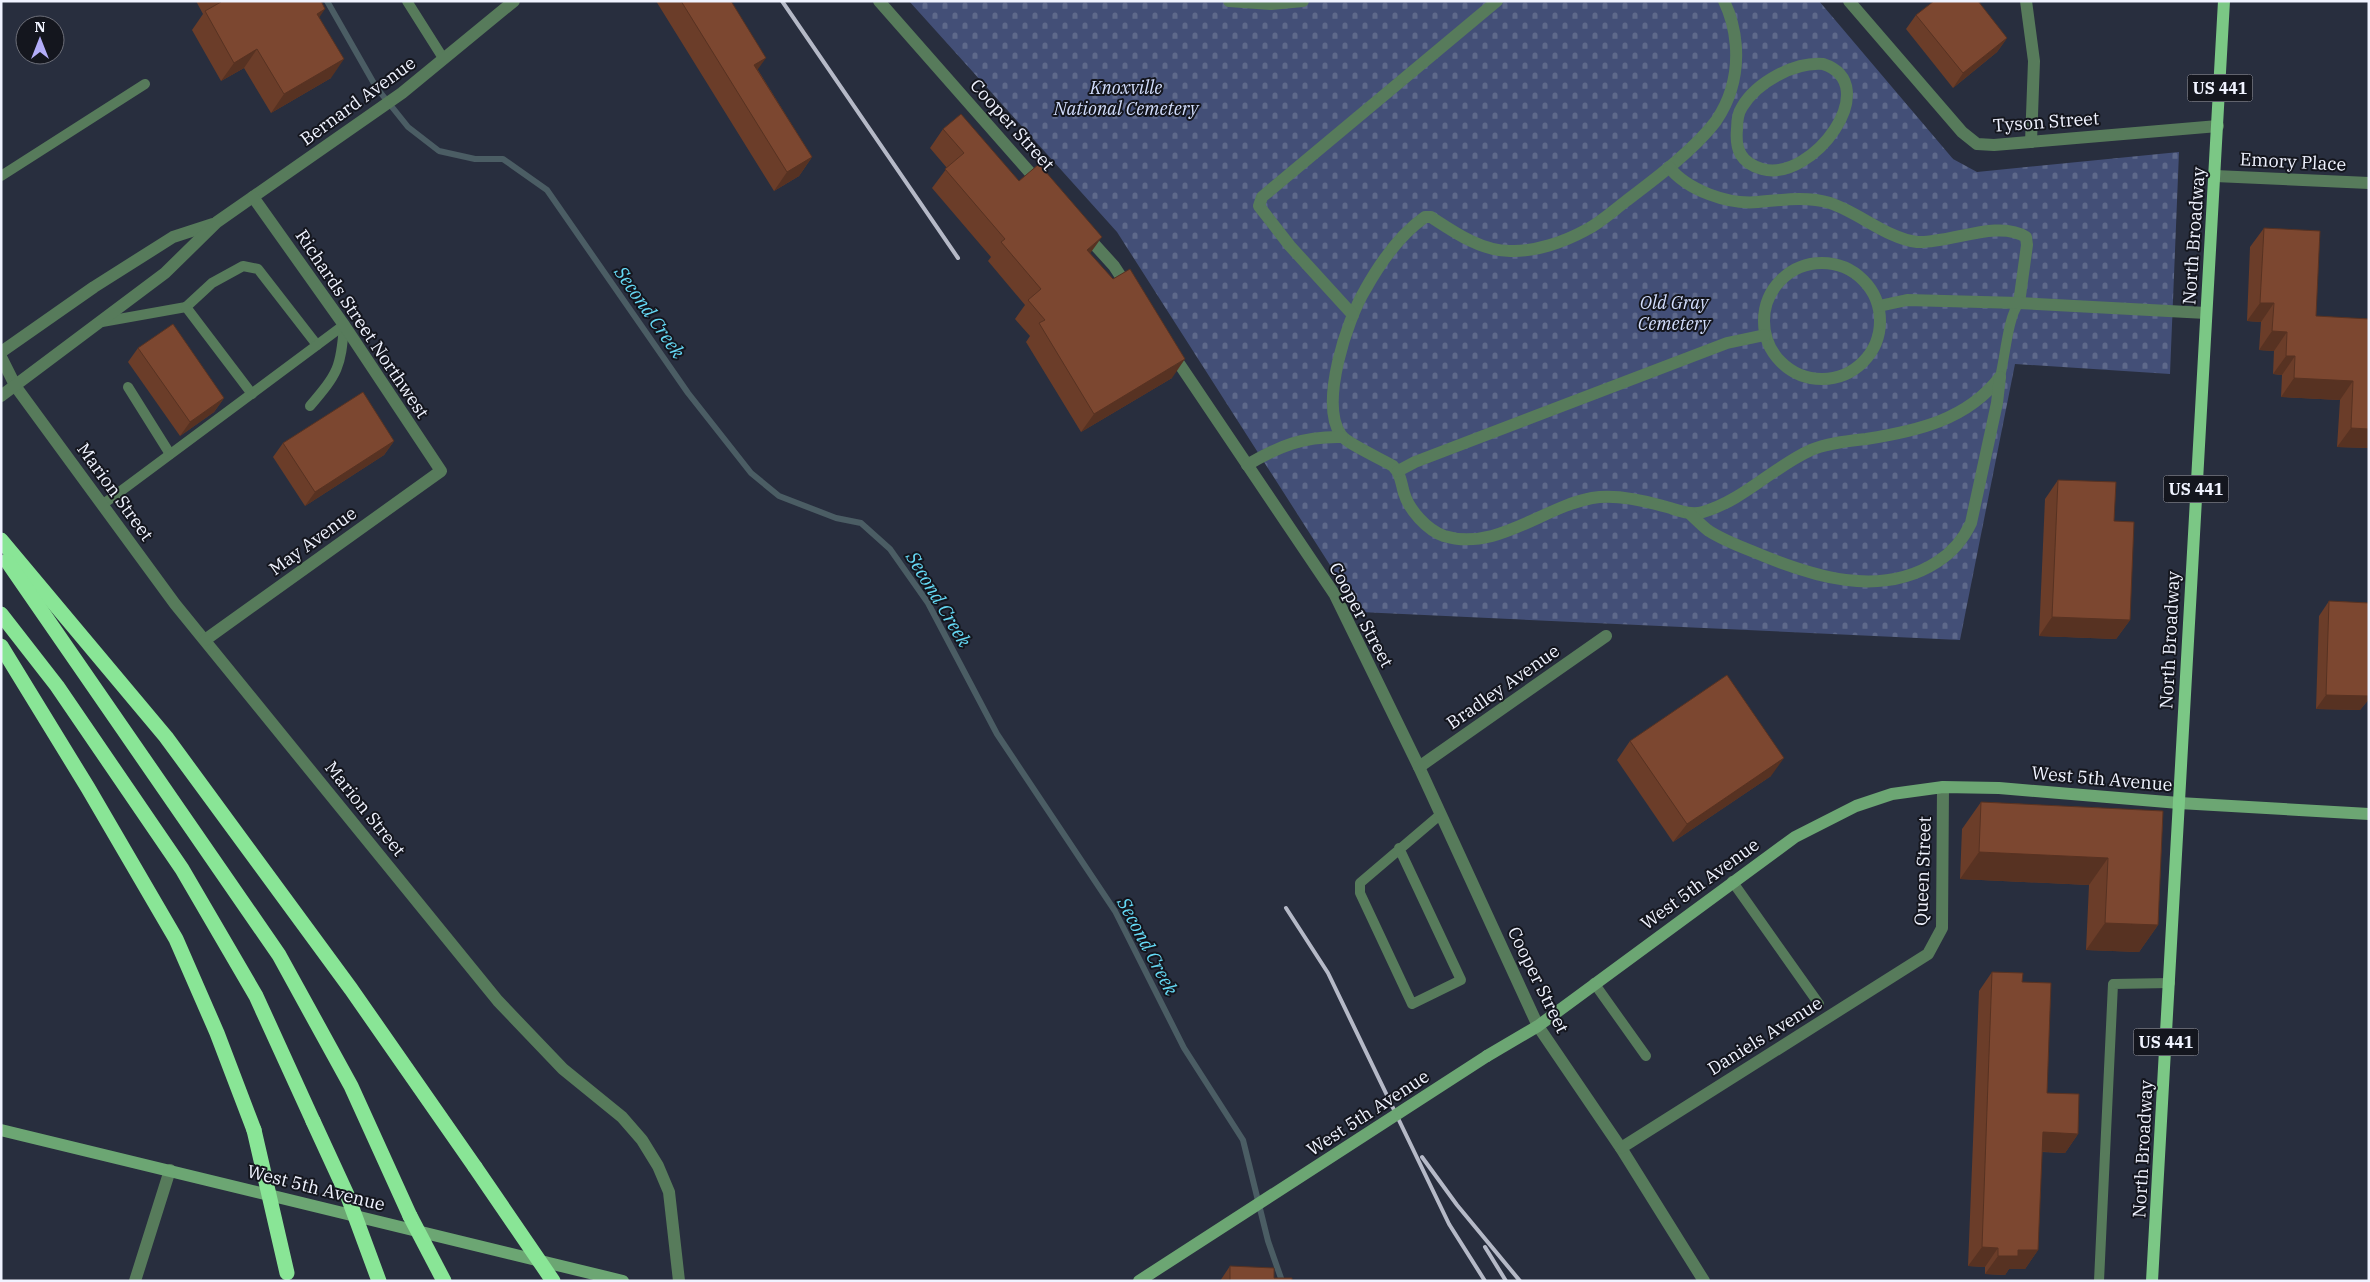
<svg xmlns="http://www.w3.org/2000/svg" width="2370" height="1282" font-family="'IBM Plex Serif',serif">
<style>
.cemetery{fill:url(#cemetery-stones)}
.lines{fill:none;stroke-linecap:round;stroke-linejoin:round}
.stream{stroke:#4b5d64;stroke-width:6}
.lane{stroke:#577b5b;stroke-width:10}
.street{stroke:#577b5b;stroke-width:12}
.secondary{stroke:#6ca673;stroke-width:12}
.primary{stroke:#7bc785;stroke-width:12}
.highway{stroke:#89e596;stroke-width:15}
.rail{stroke:#b5b9c7;stroke-width:4}
.secondary-bridge{stroke:#6ca673;stroke-width:12}
.highway-bridge{stroke:#89e596;stroke-width:15}
.wall{fill:#6b3d29}
.shaded-wall{fill:#573222}
.building{fill:#7c4730;stroke:#573222}
.labels{text-anchor:middle;stroke-width:4;stroke-linejoin:round;paint-order:stroke}
.shield{fill:#14161e;stroke:#aeb1bc;stroke-width:1}
.shield-label{font-size:16px;font-weight:bold;fill:#f0f3ff}
.park-label{font-size:18px;font-style:italic;fill:#d3defd;stroke:#14161e}
.street-label{font-size:18px;fill:#f0f3ff;stroke:#14161e}
.water-label{font-size:19px;font-style:italic;fill:#65d9f5;stroke:#14161e}
</style>
<defs>
<pattern id="cemetery-stones" width="16" height="16" patternUnits="userSpaceOnUse" patternTransform="scale(1.25)"><rect width="16" height="16" fill="#434f77"/><path d="M2 7V4a2 2 0 0 1 4 0v3zM10 15v-3a2 2 0 0 1 4 0v3z" fill="#5e698b"/></pattern>
</defs>
<rect width="100%" height="100%" fill="#282e3e"/>
<polygon class="cemetery" points="909,1 1819,1 1953,159 1977,172 2179,152 2170,374 2015,364 1960,640 1360,612 1117,232"/>
<g class="lines">
<polyline class="stream" points="327,1 376,87 408,127 439,151 475,159 503,159 547,190 688,393 751,473 779,496 836,518 861,523 890,549 928,603 997,734 1115,911 1184,1048 1243,1140 1268,1241 1282,1281"/>
<g class="lane">
<polyline points="407,1 443,58"/>
<polyline points="1,176 145,84"/>
<polyline points="102,322 186,307"/>
<path d="M2000 377C2005 358 2008 316 2019 303"/>
<polyline points="128,387 170,454"/>
<polyline points="252,394 186,307 212,283 243,266 258,269 317,345"/>
<path d="M310 406C338 373 341 368 344 325"/>
<polyline points="102,505 344,325"/>
<polyline points="1399,848 1461,980 1412,1004 1360,893 1360,883 1441,814"/>
<polyline points="1732,881 1819,1004"/>
<polyline points="1594,983 1646,1056"/>
<polyline points="2099,1281 2113,984 2170,983"/>
</g>
<g class="street">
<polyline points="879,1 1040,184"/>
<polyline points="1229,1 1271,4 1303,1"/>
<path d="M1724 1C1737 28 1740 61 1731 90 1728 100 1722 112 1716 121 1694 150 1655 179 1626 201 1613 211 1600 223 1586 230 1564 242 1535 252 1510 251 1481 251 1454 232 1431 217H1425C1399 235 1380 263 1365 290 1347 320 1319 404 1341 435 1346 443 1383 460 1393 466 1401 474 1401 483 1404 493 1409 510 1427 530 1444 536 1496 552 1543 507 1592 498 1613 494 1642 500 1663 506 1676 509 1689 516 1703 512 1744 500 1773 467 1811 450 1827 443 1849 441 1866 439 1917 431 1967 420 2000 377"/>
<polyline points="1849,1 1962,132 1977,144 1994,145 2218,126"/>
<polyline points="2026,1 2034,61 2031,142"/>
<path d="M1823 64C1885 84 1813 183 1762 169 1741 163 1735 150 1737 129 1737 122 1738 113 1742 107 1757 82 1794 62 1823 64Z"/>
<path d="M1669 167C1687 190 1728 205 1758 202 1781 200 1807 196 1830 203 1858 212 1888 239 1917 242 1949 244 1998 219 2026 237L2027 245 2019 303"/>
<polyline points="2215,176 2369,183"/>
<polyline points="1085,234 1114,266 1129,289"/>
<circle cx="1822" cy="321" r="58"/>
<polyline points="1879,306 1907,300 2019,303 2206,313"/>
<polyline points="1353,315 1290,246 1259,206 1262,197 1497,1"/>
<polyline points="1,352 94,287 173,237 213,224"/>
<polyline points="1172,353 1335,595 1419,767 1538,1026 1621,1148 1704,1281"/>
<polyline points="1,357 16,387 175,604 498,1001 563,1069 622,1117 642,1140 658,1166 669,1192 679,1281"/>
<polyline points="1,396 165,273 217,222 402,93 514,1"/>
<path d="M1247 465C1279 446 1304 436 1342 437"/>
<polyline points="1398,471 1415,462 1727,343 1765,335"/>
<path d="M1689 513C1696 519 1702 526 1709 531 1723 540 1739 546 1754 552 1811 576 1880 599 1937 562 1953 552 1963 540 1971 523L1997 403 2000 377"/>
<polyline points="205,640 441,471 344,325 253,197"/>
<polyline points="1419,767 1606,636"/>
<polyline points="1621,1148 1928,954 1942,928 1943,787"/>
<polyline points="135,1281 170,1170"/>
</g>
<g class="secondary">
<polyline points="1487,1056 1538,1026 1795,837 1856,806 1892,794 1943,787 1999,788 2179,803 2369,814"/>
<polyline points="1,1130 623,1281"/>
</g>
<polyline class="primary" points="2152,1281 2224,1"/>
<g class="highway">
<polyline points="1,540 166,737 351,989 475,1167"/>
<polyline points="7,561 279,955 351,1086 410,1216"/>
<polyline points="1,614 57,686 182,869 256,996 313,1121"/>
<polyline points="1,646 88,788 176,939 217,1033 254,1130"/>
</g>
<g class="rail">
<polyline points="782,1 958,258"/>
<polyline points="1286,908 1328,973 1449,1224 1485,1281"/>
<polyline points="1422,1157 1457,1205 1520,1281"/>
<polyline points="1485,1247 1506,1281"/>
</g>
<polyline class="secondary-bridge" points="1139,1281 1487,1056"/>
<g class="highway-bridge">
<polyline points="313,1121 348,1197 379,1281"/>
<polyline points="254,1130 287,1273"/>
<polyline points="475,1167 553,1281"/>
<polyline points="410,1216 444,1281"/>
</g>
</g>
<g class="wall">
<polygon points="196,1 321,1 319,18 331,78 271,113 244,68 221,81 192,30 203,14"/>
<polygon points="656,1 731,1 758,70 812,157 799,176 774,191"/>
<polygon points="1916,15 2007,38 1997,52 1953,88 1906,29"/>
<polygon points="943,129 1019,181 1090,254 1172,378 1081,432 1026,342 1030,336 1015,319 1025,305 988,261 991,257 932,188 947,168 930,148"/>
<polygon points="2264,228 2316,316 2369,319 2369,448 2337,447 2340,400 2281,397 2282,375 2273,374 2274,351 2259,350 2261,322 2247,321 2250,247"/>
<polygon points="138,348 224,398 214,412 180,436 128,362"/>
<polygon points="394,441 384,455 305,506 273,457 283,443"/>
<polygon points="2058,480 2114,521 2130,620 2116,639 2039,636 2045,499"/>
<polygon points="2329,601 2369,603 2369,699 2360,710 2316,709 2319,616"/>
<polygon points="1630,741 1771,776 1673,842 1617,760"/>
<polygon points="1981,802 2163,811 2158,925 2139,952 2086,950 2089,885 1960,879 1962,829"/>
<polygon points="1992,972 2022,982 2047,1093 2078,1134 2065,1153 2042,1152 2038,1250 2025,1269 2009,1269 2005,1275 1985,1274 1985,1267 1968,1266 1979,991"/>
<polygon points="1230,1266 1274,1278 1292,1281 1220,1281"/>
</g>
<g class="shaded-wall">
<polygon points="325,9 312,28 317,14"/>
<polygon points="2007,38 1997,52 1953,88 1963,73"/>
<polygon points="257,49 244,68 221,81 234,63"/>
<polygon points="766,58 753,76 754,65"/>
<polygon points="344,59 331,78 271,113 284,94"/>
<polygon points="812,157 799,176 774,191 787,172"/>
<polygon points="1102,237 1089,255 1087,250"/>
<polygon points="2260,303 2274,303 2261,322 2247,321"/>
<polygon points="2272,331 2287,332 2274,351 2259,350"/>
<polygon points="2286,356 2295,356 2282,375 2273,374"/>
<polygon points="1185,359 1172,378 1081,432 1094,414"/>
<polygon points="2294,378 2353,381 2340,400 2281,397"/>
<polygon points="224,398 214,412 180,436 190,422"/>
<polygon points="2351,428 2369,429 2369,448 2337,447"/>
<polygon points="394,441 384,455 305,506 315,492"/>
<polygon points="2052,617 2130,620 2116,639 2039,636"/>
<polygon points="2326,695 2369,696 2369,699 2360,710 2316,709"/>
<polygon points="1784,758 1771,776 1673,842 1687,824"/>
<polygon points="1979,852 2108,858 2089,885 1960,879"/>
<polygon points="2105,923 2158,925 2139,952 2086,950"/>
<polygon points="2043,1132 2078,1134 2065,1153 2030,1151"/>
<polygon points="1982,1247 1998,1248 1985,1267 1968,1266"/>
<polygon points="2018,1250 2038,1250 2025,1269 2009,1269 2005,1275 1985,1274 1998,1256"/>
</g>
<g class="building">
<polygon points="220,1 321,1 325,9 317,14 344,59 284,94 257,49 234,63 205,11 221,2"/>
<polygon points="681,1 731,1 766,58 754,65 812,157 787,172"/>
<polygon points="1934,1 1978,1 2007,38 1963,73 1916,15"/>
<polygon points="961,114 1019,181 1039,164 1102,237 1087,250 1113,279 1130,269 1185,359 1094,414 1039,323 1045,320 1028,300 1041,289 1001,242 1005,239 945,169 964,153 943,129"/>
<polygon points="2264,228 2320,231 2316,316 2369,319 2369,429 2351,428 2353,381 2294,378 2295,356 2286,356 2287,332 2272,331 2274,303 2260,303"/>
<polygon points="173,324 224,398 190,422 138,348"/>
<polygon points="363,392 394,441 315,492 283,443"/>
<polygon points="2058,480 2116,482 2114,521 2134,522 2130,620 2052,617"/>
<polygon points="2329,601 2369,603 2369,696 2326,695"/>
<polygon points="1727,675 1784,758 1687,824 1630,741"/>
<polygon points="1981,802 2163,811 2158,925 2105,923 2108,858 1979,852"/>
<polygon points="1992,972 2023,973 2022,982 2051,983 2047,1093 2079,1094 2078,1134 2043,1132 2038,1250 2018,1250 2018,1256 1998,1256 1998,1248 1982,1247"/>
<polygon points="1230,1266 1274,1268 1274,1278 1292,1278 1292,1281 1230,1281"/>
</g>
<g class="labels">
<g class="shield">
<rect x="2187.5" y="74.5" width="65" height="27" rx="4"/>
<rect x="2163.5" y="475.5" width="65" height="27" rx="4"/>
<rect x="2133.5" y="1028.5" width="65" height="27" rx="4"/>
</g>
<g class="shield-label">
<text x="2220" y="94">US 441</text>
<text x="2196" y="495">US 441</text>
<text x="2166" y="1048">US 441</text>
</g>
<g class="park-label">
<text x="1126" y="94">Knoxville<tspan x="1126" dy="21">National Cemetery</tspan></text>
<text x="1674" y="309">Old Gray<tspan x="1674" dy="21">Cemetery</tspan></text>
</g>
<g class="street-label">
<text transform="translate(358 101) rotate(-36)" y="6">Bernard Avenue</text>
<text transform="translate(2046 122) rotate(-4)" y="6">Tyson Street</text>
<text transform="translate(1012 125) rotate(48)" y="6">Cooper Street</text>
<text transform="translate(2293 162) rotate(3)" y="6">Emory Place</text>
<text transform="translate(2194 236) rotate(-86)" y="6">North Broadway</text>
<text transform="translate(362 324) rotate(56)" y="6">Richards Street Northwest</text>
<text transform="translate(115 492) rotate(54)" y="6">Marion Street</text>
<text transform="translate(313 541) rotate(-36)" y="6">May Avenue</text>
<text transform="translate(1361 615) rotate(62)" y="6">Cooper Street</text>
<text transform="translate(2170 640) rotate(-87)" y="6">North Broadway</text>
<text transform="translate(1503 687) rotate(-35)" y="6">Bradley Avenue</text>
<text transform="translate(2102 779) rotate(5)" y="6">West 5th Avenue</text>
<text transform="translate(365 809) rotate(51)" y="6">Marion Street</text>
<text transform="translate(1923 871) rotate(-88)" y="6">Queen Street</text>
<text transform="translate(1700 884) rotate(-36)" y="6">West 5th Avenue</text>
<text transform="translate(1538 980) rotate(64)" y="6">Cooper Street</text>
<text transform="translate(1765 1036) rotate(-32)" y="6">Daniels Avenue</text>
<text transform="translate(1368 1113) rotate(-33)" y="6">West 5th Avenue</text>
<text transform="translate(2143 1149) rotate(-87)" y="6">North Broadway</text>
<text transform="translate(316 1188) rotate(14)" y="6">West 5th Avenue</text>
</g>
<g class="water-label">
<text transform="translate(650 312) rotate(55)" y="7">Second Creek</text>
<text transform="translate(939 599) rotate(59)" y="7">Second Creek</text>
<text transform="translate(1148 946) rotate(62)" y="7">Second Creek</text>
</g>
</g>
<rect width="2370" height="1282" fill="none" stroke="#f0f3ff" stroke-width="5"/>
<g transform="translate(40 40)"><circle r="24" fill="#14161e" stroke="#6c6e78"/>
<path d="M0-4L9 19L0 12L-9 19Z" fill="#b3adf9"/>
<text y="-8" font-size="14" font-weight="bold" text-anchor="middle" fill="#f0f3ff">N</text>
</g>
</svg>
